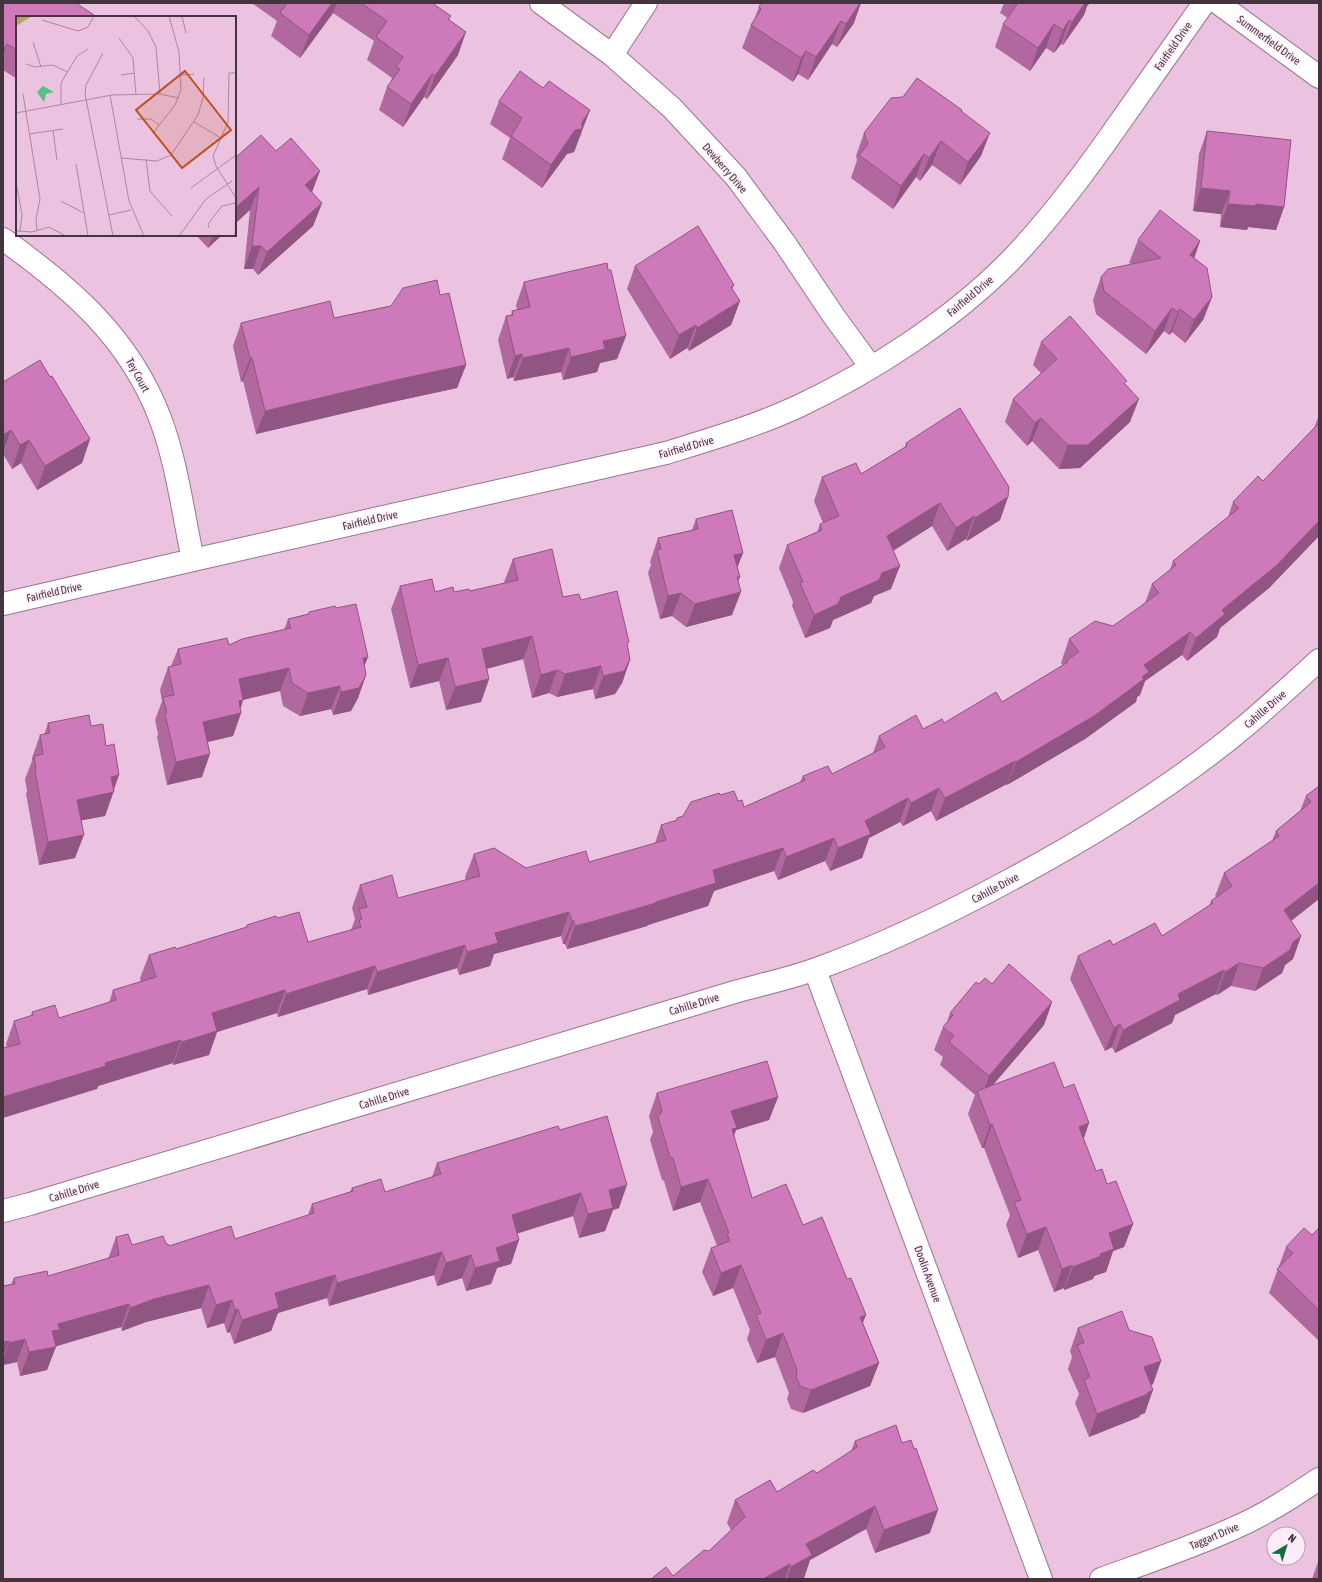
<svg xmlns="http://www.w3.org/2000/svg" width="1322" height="1582" font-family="'Asap Condensed',sans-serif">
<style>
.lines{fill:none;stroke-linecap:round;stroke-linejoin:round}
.minor-casing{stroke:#99748f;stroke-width:24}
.minor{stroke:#fff;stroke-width:22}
.wall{fill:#b1689f}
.shaded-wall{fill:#905582}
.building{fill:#ce79b9;stroke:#905582}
.labels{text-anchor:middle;stroke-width:3;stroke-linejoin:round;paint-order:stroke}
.street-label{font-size:11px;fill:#443440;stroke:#fdecf8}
.inset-road{fill:none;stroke:#a88aa0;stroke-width:1}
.view{fill:#bf5019;fill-opacity:0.15;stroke:#bf5019;stroke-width:2}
.inset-edge{fill:none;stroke:#443440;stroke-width:2}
</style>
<rect width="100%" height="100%" fill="#ebc3e0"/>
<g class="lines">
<defs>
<g id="minor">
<polyline points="541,3 612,55 672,108 736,177 784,242 833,315 871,367"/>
<polyline points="1218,3 1319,77"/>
<polyline points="612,55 646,3"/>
<path d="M3 239C71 288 129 337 160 418 177 463 183 513 193 560"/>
<path d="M3 604 193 560 666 453C711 439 756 426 799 406 873 371 950 321 1008 263 1050 220 1086 171 1120 122 1148 82 1176 43 1204 3"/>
<polyline points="815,970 1041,1579"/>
<path d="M3 1211 30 1204 738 991C764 984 791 978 816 969 884 945 947 914 1010 880 1092 836 1172 787 1243 728 1269 706 1294 683 1319 660"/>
<path d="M1101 1579C1145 1563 1190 1548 1232 1529 1263 1516 1292 1497 1319 1479"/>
</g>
</defs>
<use href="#minor" class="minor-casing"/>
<use href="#minor" class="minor"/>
</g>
<g class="wall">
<polygon points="3,3 78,3 77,4 17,17 17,79 3,70"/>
<polygon points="252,3 432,3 451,16 449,20 458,55 427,99 424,97 403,127 379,110 387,87 391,81 392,78 367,60 374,41 333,13 300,58 271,36 277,21"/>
<polygon points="1004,3 1090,3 1087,6 1084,15 1063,45 1061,44 1054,53 1046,48 1030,71 995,47 1003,24 1008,18 1000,13"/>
<polygon points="759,7 854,23 837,47 832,44 808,80 798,74 793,82 742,48 751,25 754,20"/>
<polygon points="499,101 582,134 580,136 574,152 567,154 542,188 502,159 510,138 490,124"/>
<polygon points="962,111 981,156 960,185 932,165 920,181 916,177 893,209 851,178 857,160 856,156 864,133"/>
<polygon points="1207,131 1284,207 1276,230 1248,227 1247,230 1220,227 1221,214 1193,211 1199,154"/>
<polygon points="235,158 312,192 322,203 313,226 258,275 253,269 244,269 250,210"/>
<polygon points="196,235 222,235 208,248"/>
<polygon points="1138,240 1200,241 1194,258 1212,297 1203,320 1185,343 1172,332 1169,335 1164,331 1146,354 1096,314 1093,300 1101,277 1131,264 1129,263"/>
<polygon points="635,266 734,285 732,290 740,301 731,325 689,351 687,348 670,359 627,289"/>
<polygon points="608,270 626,336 617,359 600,363 597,372 563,380 561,372 514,381 513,377 507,379 498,340 506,316 511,316 512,311 517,310 516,305 524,282"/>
<polygon points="440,295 466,365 457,388 383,404 256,434 243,381 241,382 233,346 241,323 334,318"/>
<polygon points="1041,342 1126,385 1130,422 1080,468 1059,469 1032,441 1027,446 1005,422 1013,399 1041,373 1033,365"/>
<polygon points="50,377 90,439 82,463 37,490 21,463 12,469 3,454 3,382"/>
<polygon points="1319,416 1319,536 1269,588 1220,628 1217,637 1187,661 1182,655 1145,681 1140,695 1137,697 1136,702 1085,739 1007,785 1007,784 936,821 931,811 903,826 900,822 869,838 862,858 830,871 825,861 778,880 774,871 714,891 708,906 648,925 647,926 582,945 567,949 565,944 563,944 561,936 494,954 490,966 459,975 457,968 368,995 367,989 278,1017 277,1013 217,1032 209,1055 173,1065 173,1063 98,1086 97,1089 7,1047 6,1044 14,1021 31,1016 32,1012 59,1018 109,1003 113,990 141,982 140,978 149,955 176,949 246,927 247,925 308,942 351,930 355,919 352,908 360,885 398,898 466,880 465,877 474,854 526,868 589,862 655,843 661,825 676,821 677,818 683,816 720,795 738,801 744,807 800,782 803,776 832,774 873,753 879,736 923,729 944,723 1002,702 1063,665 1061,663 1069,639 1113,626 1145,603 1152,584 1170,570 1173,561 1228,517 1233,502 1263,481 1314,428 1318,418"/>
<polygon points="906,443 1008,497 1000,520 967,541 966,539 947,551 932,526 893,550 891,589 874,596 871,603 833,620 830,628 805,638 792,606 793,602 779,568 787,545 817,532 820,524 823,523 814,501 822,477 861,474 905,447"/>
<polygon points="696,519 743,553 737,567 738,581 732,615 686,627 672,616 660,619 648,573 651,565 650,562 658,538 692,530"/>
<polygon points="513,559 563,597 581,600 628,647 630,660 622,683 615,694 595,699 593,689 557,697 549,693 532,698 523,659 487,669 489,679 481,702 446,710 439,681 410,688 391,609 400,586 435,592 454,592 470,591 505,583 504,582"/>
<polygon points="309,612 364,666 366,675 358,698 351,711 333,715 331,709 300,716 283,706 280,691 243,700 240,709 241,713 233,736 207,742 202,777 167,785 157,737 158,734 155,720 162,701 160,690 168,667 171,666 178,649 229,645 284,630 288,619 308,614"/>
<polygon points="48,723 91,726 114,791 105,816 81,820 75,858 39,865 26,794 27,791 25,779 32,761 32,758 40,735 44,735"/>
<polygon points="1319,786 1291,921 1301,936 1293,959 1285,965 1282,973 1255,991 1231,986 1217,995 1216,994 1175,1015 1172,1023 1115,1053 1112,1047 1105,1051 1070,979 1078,956 1113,945 1162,936 1209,906 1211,901 1216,897 1215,896 1224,873 1272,841 1276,831 1300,811 1306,796"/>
<polygon points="979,984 992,984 1052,1002 1044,1025 993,1085 1084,1139 1096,1171 1107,1184 1133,1224 1124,1247 1113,1251 1106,1272 1094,1276 1093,1279 1064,1290 1064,1288 1054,1292 1038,1250 1018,1258 1006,1225 1010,1215 984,1148 982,1148 968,1114 975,1095 940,1065 943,1057 934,1050 943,1027 947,1022 950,1013"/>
<polygon points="657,1093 778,1097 769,1120 736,1130 734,1136 752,1198 803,1225 863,1323 879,1363 870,1386 803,1413 791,1409 787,1399 789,1393 775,1357 757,1363 747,1339 750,1330 733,1288 713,1296 702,1272 711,1248 717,1246 700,1202 673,1211 664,1181 662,1180 650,1140 653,1132 649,1116"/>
<polygon points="560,1130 619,1208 613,1210 605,1231 579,1238 573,1216 517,1233 519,1240 511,1264 497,1268 491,1284 466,1291 462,1278 437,1286 434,1275 329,1306 327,1298 278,1313 271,1331 234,1344 230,1332 227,1333 224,1323 207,1328 201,1308 146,1322 122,1331 121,1327 55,1346 47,1370 20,1376 17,1362 3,1365 3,1286 11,1284 14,1278 48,1276 108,1259 116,1237 132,1245 166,1244 169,1246 235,1239 308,1215 312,1204 350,1192 352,1188 385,1192 432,1177 437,1163"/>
<polygon points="1319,1228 1319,1341 1269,1293 1286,1247 1312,1235"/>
<polygon points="1078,1328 1129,1330 1161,1361 1153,1384 1151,1385 1145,1413 1140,1415 1139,1417 1089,1437 1075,1403 1079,1394 1068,1369 1072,1357 1070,1351"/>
<polygon points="855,1441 930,1533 875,1553 866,1529 810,1560 804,1578 802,1579 651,1579 673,1576 709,1551 731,1530 727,1523 735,1500 777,1492 817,1473 851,1451"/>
<polygon points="1319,1559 1319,1579 1312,1579"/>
</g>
<g class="shaded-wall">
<polygon points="332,3 337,3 333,13 300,58 309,35"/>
<polygon points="860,3 861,3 854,23 837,47 846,24"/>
<polygon points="1085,3 1090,3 1087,6 1084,15 1063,45 1072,22"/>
<polygon points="1069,20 1061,44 1054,53 1063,30"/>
<polygon points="841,21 832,44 808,80 816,57"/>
<polygon points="1054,24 1046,48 1030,71 1038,48"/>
<polygon points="466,32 458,55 427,99 435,76"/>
<polygon points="7,44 3,56 3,51"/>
<polygon points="806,51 798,74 793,82 801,58"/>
<polygon points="432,74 424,97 403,127 411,104"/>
<polygon points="590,110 574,152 567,154 542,188 551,165 575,130 582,122"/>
<polygon points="990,133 981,156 960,185 968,162"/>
<polygon points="941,141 932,165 920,181 929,158"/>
<polygon points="924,154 916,177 893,209 901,186"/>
<polygon points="320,171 311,195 305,185"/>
<polygon points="259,187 250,210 235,224 235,208"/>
<polygon points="1201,188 1230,191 1221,214 1193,211"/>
<polygon points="322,203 313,226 258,275 267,252"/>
<polygon points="1228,204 1256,204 1284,207 1276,230 1248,227 1247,230 1220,227"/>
<polygon points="213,235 222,235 208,248"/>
<polygon points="1200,241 1192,265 1190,255"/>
<polygon points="252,246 261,246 253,269 244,269"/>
<polygon points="1212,297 1203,320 1185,343 1194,320"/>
<polygon points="740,301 731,325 689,351 697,328"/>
<polygon points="1172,308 1164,331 1146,354 1155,331"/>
<polygon points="1180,309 1172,332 1169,335 1178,312"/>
<polygon points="696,325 687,348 670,359 679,335"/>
<polygon points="626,336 617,359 600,363 597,372 563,380 571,357 603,341"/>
<polygon points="569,348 561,372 514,381 523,358"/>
<polygon points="522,354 513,377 507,379 515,356"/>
<polygon points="250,358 252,358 243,381 241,382"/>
<polygon points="466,365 457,388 383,404 256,434 265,411 391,381"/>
<polygon points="1139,399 1130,422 1080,468 1059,469 1068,445"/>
<polygon points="1041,418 1032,441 1027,446 1035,423"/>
<polygon points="11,430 3,452 3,435"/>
<polygon points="90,439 82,463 37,490 45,466"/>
<polygon points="29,440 21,463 12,469 20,445"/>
<polygon points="1008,497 1000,520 967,541 975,518"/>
<polygon points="940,503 932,526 879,560 887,536"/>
<polygon points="974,516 966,539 947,551 956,528"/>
<polygon points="1319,521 1319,536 1269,588 1220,628 1217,637 1187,661 1196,638 1222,610"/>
<polygon points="743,553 734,576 734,555"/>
<polygon points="900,566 891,589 874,596 871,603 833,620 830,628 805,638 814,615 841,597 882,573"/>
<polygon points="737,577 740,577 733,594 741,592 732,615 686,627 695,604"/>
<polygon points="681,593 672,616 660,619 668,596"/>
<polygon points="1190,632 1182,655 1145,681 1140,695 1137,697 1136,702 1085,739 1007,785 1016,762 1144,665"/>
<polygon points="532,636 523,659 474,672 482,649"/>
<polygon points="368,657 359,681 363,658"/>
<polygon points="448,658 439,681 410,688 418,665"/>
<polygon points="630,660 622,683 615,694 595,699 603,676"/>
<polygon points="601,666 593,689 557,697 565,674"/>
<polygon points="289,668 280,691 230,703 239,679"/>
<polygon points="557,670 549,693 532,698 541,675"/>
<polygon points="366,675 358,698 351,711 333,715 341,692"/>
<polygon points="489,679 481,702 446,710 455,687"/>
<polygon points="340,686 331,709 300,716 308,693"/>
<polygon points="243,700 239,714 241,713 233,736 195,745 203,722 239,701"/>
<polygon points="210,754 202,777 167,785 176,762"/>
<polygon points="1015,761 1007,784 936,821 945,798"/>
<polygon points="119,775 105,816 68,823 77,800 111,777"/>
<polygon points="939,788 931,811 903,826 911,803"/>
<polygon points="908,798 900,822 869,838 862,858 830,871 838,848 865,821"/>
<polygon points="84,835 75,858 39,865 48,842"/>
<polygon points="834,838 825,861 778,880 786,857"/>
<polygon points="783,848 774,871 714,891 708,906 648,925 647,926 582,945 567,949 575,926 656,902 713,870"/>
<polygon points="1319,883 1319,899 1276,933 1284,910"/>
<polygon points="569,912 561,936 494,954 490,966 459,975 467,952 495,933"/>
<polygon points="572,921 574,921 565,944 563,944"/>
<polygon points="1301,936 1293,959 1285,965 1282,973 1255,991 1263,968 1293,942"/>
<polygon points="465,945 457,968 368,995 377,972"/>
<polygon points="1239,963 1231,986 1217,995 1225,972"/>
<polygon points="375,966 367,989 278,1017 286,994"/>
<polygon points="1224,970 1216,994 1175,1015 1172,1023 1115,1053 1123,1030 1178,994"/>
<polygon points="285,990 277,1013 217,1032 209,1055 173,1065 182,1042 212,1013"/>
<polygon points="1052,1002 1044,1025 981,1099 989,1076"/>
<polygon points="1120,1024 1112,1047 1105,1051 1114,1028"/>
<polygon points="181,1040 173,1063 98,1086 97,1089 3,1118 3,1097 105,1063"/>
<polygon points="778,1097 769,1120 736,1130 728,1151 731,1111"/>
<polygon points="1089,1123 1081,1147 1079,1127"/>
<polygon points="992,1124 984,1148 982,1148 990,1125"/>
<polygon points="708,1179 700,1202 673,1211 681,1187"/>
<polygon points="627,1185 619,1208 613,1210 605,1231 579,1238 588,1214 609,1190"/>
<polygon points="581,1193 573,1216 503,1238 512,1215"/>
<polygon points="1133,1224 1124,1247 1113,1251 1106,1272 1094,1276 1093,1279 1064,1290 1073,1267 1109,1233"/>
<polygon points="1046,1227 1038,1250 1018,1258 1027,1234"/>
<polygon points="519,1240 511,1264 497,1268 491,1284 466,1291 475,1268 496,1248"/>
<polygon points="442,1252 434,1275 329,1306 337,1283"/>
<polygon points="471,1255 462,1278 437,1286 446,1263"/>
<polygon points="741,1265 733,1288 713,1296 721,1273"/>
<polygon points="1072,1265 1064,1288 1054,1292 1062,1269"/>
<polygon points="335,1275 327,1298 278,1313 271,1331 234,1344 242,1320 275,1293"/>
<polygon points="209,1285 201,1308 146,1322 122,1331 130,1308 154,1299"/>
<polygon points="232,1300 224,1323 207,1328 216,1305"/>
<polygon points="129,1304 121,1327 54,1347 56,1347 47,1370 20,1376 29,1352 52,1331 58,1324"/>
<polygon points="238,1309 230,1332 227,1333 235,1310"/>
<polygon points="866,1315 857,1338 860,1317"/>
<polygon points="783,1333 775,1357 757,1363 766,1340"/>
<polygon points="25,1339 17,1362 3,1365 3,1360 9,1343"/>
<polygon points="9,1341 3,1357 3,1342"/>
<polygon points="1161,1361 1153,1384 1136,1391 1144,1367"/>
<polygon points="879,1363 870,1386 803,1413 811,1390"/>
<polygon points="1153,1390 1145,1413 1140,1415 1139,1417 1089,1437 1097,1414"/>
<polygon points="875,1506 866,1529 810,1560 804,1578 802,1579 787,1579 791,1567 806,1544"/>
<polygon points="938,1510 930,1533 875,1553 884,1530"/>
<polygon points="790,1564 785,1579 763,1579"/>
</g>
<g class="building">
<polygon points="3,3 76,3 94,15 93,17 17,17 17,50 7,44 3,51"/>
<polygon points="287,3 332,3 309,35 280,13"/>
<polygon points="361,3 432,3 451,16 448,19 466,32 435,76 432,74 411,104 387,87 400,69 396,67 403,57 376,37 387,21"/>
<polygon points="761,3 860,3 846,24 841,21 816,57 806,51 801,58 751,25 761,9 759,7"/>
<polygon points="1018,3 1085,3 1072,22 1069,20 1063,30 1054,24 1038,48 1003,24"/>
<polygon points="520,71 543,88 549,81 590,110 582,122 582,129 575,130 551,165 511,136 522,118 499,101"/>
<polygon points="917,78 962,110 961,111 990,133 968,162 941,141 929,158 924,154 901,186 859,155 868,144 864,133 891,98 903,97"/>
<polygon points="1207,131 1291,140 1284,207 1256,204 1255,206 1228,204 1230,191 1201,188"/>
<polygon points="261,135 276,151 291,138 320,171 305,185 322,203 267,252 261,246 252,246 259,187 235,208 235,158"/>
<polygon points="1160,210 1200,241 1190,255 1207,268 1212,297 1194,320 1180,309 1178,312 1172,308 1155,331 1104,291 1101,277 1108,269 1161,258 1138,240"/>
<polygon points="698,226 734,285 731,287 740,301 697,328 696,325 679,335 635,266"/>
<polygon points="607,263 608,270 611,270 626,336 603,341 605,349 571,357 569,348 523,358 522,354 515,356 506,316 513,315 512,311 530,307 524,282"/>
<polygon points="437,280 440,295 449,293 466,365 391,381 265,411 252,358 250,358 241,323 330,301 334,318 391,306 403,288"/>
<polygon points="1070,316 1127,381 1124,383 1139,399 1088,445 1068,445 1041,418 1035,423 1013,399 1057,359 1041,342"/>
<polygon points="40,360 50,377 52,376 90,439 45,466 29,440 20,445 11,430 3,435 3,382"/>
<polygon points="960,408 1009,487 1008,497 975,518 974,516 956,528 940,503 887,536 900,566 882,573 879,580 841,597 838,604 814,615 800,583 803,582 787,545 822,530 820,524 839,516 822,477 856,463 861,474 907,446 906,443"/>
<polygon points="1319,423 1319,521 1277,565 1222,610 1225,614 1196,638 1190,632 1144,665 1149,672 1142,677 1144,679 1094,716 1016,762 1015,761 945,798 939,788 911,803 908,798 865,821 871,834 838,848 834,838 786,857 783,848 713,870 716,883 656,902 656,903 591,922 575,926 574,921 572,921 569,912 495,933 498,943 467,952 465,945 377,972 375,966 286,994 285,990 212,1013 217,1031 182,1042 181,1040 105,1063 106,1066 3,1097 3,1048 20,1044 14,1021 33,1015 32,1012 55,1005 59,1018 116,1000 113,990 156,977 149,955 175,947 176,949 247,927 247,925 276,916 278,918 299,912 308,942 361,927 359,920 362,919 359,909 367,907 360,885 392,875 398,898 480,876 474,854 494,848 526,868 586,851 589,862 666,840 661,825 677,820 677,818 683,816 691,802 719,793 720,795 734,791 738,801 742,800 744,807 805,780 803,776 828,766 832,774 885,747 879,736 916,715 923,729 942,719 944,723 996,692 1002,702 1068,662 1067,660 1079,652 1069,639 1095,621 1113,626 1159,593 1152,584 1176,565 1173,561 1239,508 1233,502 1258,476 1263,481"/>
<polygon points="732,510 743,553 734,555 740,577 737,577 741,592 695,604 681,593 668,596 657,550 661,549 658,538 698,529 696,519"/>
<polygon points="552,549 563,597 579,594 581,600 617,591 629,642 627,643 630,660 624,671 603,676 601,666 565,674 557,670 541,675 532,636 482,649 489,679 455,687 448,658 418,665 400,586 432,579 435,592 453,587 454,592 469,589 470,591 518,580 513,559"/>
<polygon points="356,604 368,657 363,658 366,675 359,688 341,692 340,686 308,693 292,683 289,668 239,679 243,700 239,701 241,713 203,722 210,754 176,762 165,714 167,713 163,697 174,695 168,667 181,664 178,649 227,638 229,645 242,639 291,628 288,619 309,614 309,612 335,606 336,608"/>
<polygon points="89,715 91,726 103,724 106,746 114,744 119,775 111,777 114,792 77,800 84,835 48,842 35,771 36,770 34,756 43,754 40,735 50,733 48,723"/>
<polygon points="1319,786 1319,883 1284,910 1301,936 1293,942 1290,950 1263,968 1239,963 1225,972 1224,970 1178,994 1180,1000 1123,1030 1120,1024 1114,1028 1078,956 1110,940 1113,945 1155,923 1162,936 1213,903 1211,901 1232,886 1224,873 1279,836 1276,831 1311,802 1306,796"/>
<polygon points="1009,964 1052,1002 989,1076 949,1042 954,1036 943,1027 953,1015 950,1013 976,982 979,984 985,978 992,984"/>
<polygon points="767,1061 778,1097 731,1111 737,1128 732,1129 752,1198 786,1184 803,1225 822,1217 847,1279 851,1278 866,1315 860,1317 879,1363 811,1390 800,1386 796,1376 797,1370 783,1333 766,1340 756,1315 761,1313 741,1265 721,1273 711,1248 730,1241 727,1234 729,1233 708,1179 681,1187 673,1158 670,1157 658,1117 662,1111 657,1093"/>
<polygon points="1054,1062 1064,1088 1074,1084 1089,1123 1079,1127 1096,1171 1102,1169 1107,1184 1116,1181 1133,1224 1109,1233 1114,1249 1100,1254 1101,1256 1073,1267 1072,1265 1062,1269 1046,1227 1027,1234 1014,1202 1021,1200 992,1124 990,1125 977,1091"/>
<polygon points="607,1116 627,1185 609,1190 613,1208 588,1214 581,1193 512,1215 519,1240 496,1248 500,1261 475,1268 471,1255 446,1263 442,1252 337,1283 335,1275 275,1293 279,1308 242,1320 238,1309 235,1310 232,1300 216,1305 209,1285 154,1299 130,1308 129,1304 58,1324 60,1330 52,1331 56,1347 29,1352 25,1339 9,1343 9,1341 3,1342 3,1286 15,1284 14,1278 47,1271 48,1276 119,1255 116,1237 128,1234 132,1245 163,1236 166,1244 168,1244 169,1246 231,1226 235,1239 314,1213 312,1204 353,1191 352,1188 381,1179 385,1192 441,1174 437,1163 558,1126 560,1130"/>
<polygon points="1304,1228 1312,1235 1319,1228 1319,1310 1277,1269 1293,1253 1286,1247"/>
<polygon points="1122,1311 1129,1330 1152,1337 1161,1361 1144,1367 1153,1390 1147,1393 1148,1394 1097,1414 1084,1380 1090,1377 1077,1345 1084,1343 1078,1328"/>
<polygon points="896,1425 902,1443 911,1440 914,1449 916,1448 938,1510 884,1530 875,1506 806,1544 812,1555 791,1567 790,1564 763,1579 651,1579 666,1567 673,1576 704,1550 709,1551 745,1517 735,1500 770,1480 777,1492 813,1470 817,1473 857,1447 855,1441"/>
</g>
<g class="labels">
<g class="street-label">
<text transform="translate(1269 40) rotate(36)" y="4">Summerfield Drive</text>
<text transform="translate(1173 46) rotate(-55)" y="4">Fairfield Drive</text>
<text transform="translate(725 168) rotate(49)" y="4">Dewberry Drive</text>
<text transform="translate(970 296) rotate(-40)" y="4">Fairfield Drive</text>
<text transform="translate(138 375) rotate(61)" y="4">Tey Court</text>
<text transform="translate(686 447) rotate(-16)" y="4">Fairfield Drive</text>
<text transform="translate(370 520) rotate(-13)" y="4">Fairfield Drive</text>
<text transform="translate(54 592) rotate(-13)" y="4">Fairfield Drive</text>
<text transform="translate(1265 709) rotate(-41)" y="4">Cahille Drive</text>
<text transform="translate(995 888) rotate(-28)" y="4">Cahille Drive</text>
<text transform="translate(694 1004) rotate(-17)" y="4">Cahille Drive</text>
<text transform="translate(384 1098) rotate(-17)" y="4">Cahille Drive</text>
<text transform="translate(74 1191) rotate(-17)" y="4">Cahille Drive</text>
<text transform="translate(928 1274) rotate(70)" y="4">Doolin Avenue</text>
<text transform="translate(1214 1536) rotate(-23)" y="4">Taggart Drive</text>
</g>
</g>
<g transform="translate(16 16)">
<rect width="220" height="220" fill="#ebc3e0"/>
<path d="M0 0H16L0 10Z" fill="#b6a65e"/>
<path d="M27 70 38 76 30 78 28 86 21 76Z" fill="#54c185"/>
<path class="inset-road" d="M118 0 132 15 140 31 144 78M166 0 170 17M26 4 62 15 72 11 78 0M103 22 117 42 120 79M17 26 25 51M87 37 70 69 69 78 97 220M10 48 19 51 37 49 51 56M105 59 119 57M165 59 178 58M7 78 24 183 20 203 21 215M94 79 113 185 128 220M45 88V67L61 40 72 33M0 97 96 79 144 78 163 82M121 103H135L143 109M178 106 205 122M37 114 41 144M137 117 159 89 165 74 163 36 153 0M13 118 47 113M105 142 141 145 155 139 182 99 187 82 188 62M130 143 134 175 156 200M60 148 72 220M0 166 6 199 4 215M175 172 220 139M45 185 68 197M93 199 115 194M193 212 192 208 206 190 219 187M0 215 16 216 33 211 50 220M163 220 190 183 216 165M219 220 220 182 200 150 197 140 212 106 213 57H220"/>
<path class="view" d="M169 55 215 114 166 152 120 94Z"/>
<rect width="220" height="220" class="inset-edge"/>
</g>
<rect width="1322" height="1582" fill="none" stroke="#443440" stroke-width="8"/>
<g transform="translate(1286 1546) rotate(38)"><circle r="19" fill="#fdecf8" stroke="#b3a2ae"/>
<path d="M0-3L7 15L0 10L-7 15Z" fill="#116e42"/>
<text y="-6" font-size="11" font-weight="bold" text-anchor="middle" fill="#443440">N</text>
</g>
</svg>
